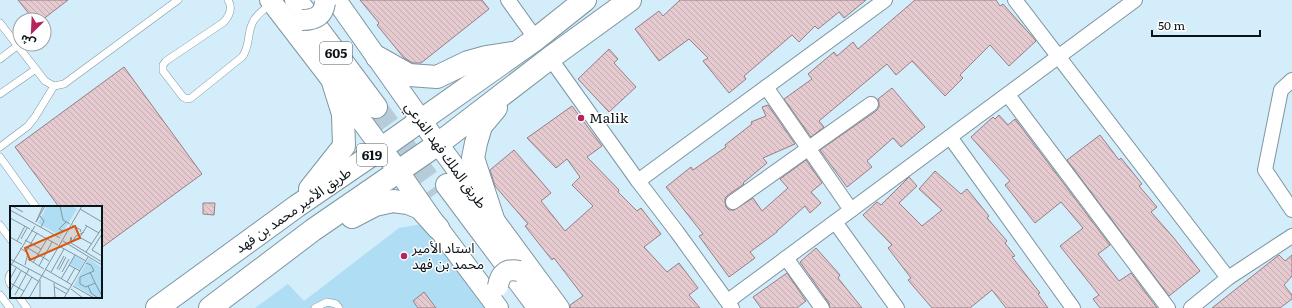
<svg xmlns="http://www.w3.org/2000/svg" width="1292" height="308" font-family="Literata,'Noto Sans Arabic',serif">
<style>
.pitch{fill:#afddf3}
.building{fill:url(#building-back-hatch);stroke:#977e84}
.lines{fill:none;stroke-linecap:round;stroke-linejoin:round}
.highway-tunnel{stroke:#b6ccd8;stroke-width:22;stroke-dasharray:22 11;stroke-linecap:butt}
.lane-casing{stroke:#7e96a1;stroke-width:8}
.street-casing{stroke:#7e96a1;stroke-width:16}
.secondary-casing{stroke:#7e96a1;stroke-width:22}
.highway-casing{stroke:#7e96a1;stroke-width:24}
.lane{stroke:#fff;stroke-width:7}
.street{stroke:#fff;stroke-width:14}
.secondary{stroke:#fff;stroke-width:20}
.highway{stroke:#fff;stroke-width:22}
.secondary-bridge-casing{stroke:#7e96a1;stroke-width:22;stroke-linecap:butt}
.secondary-bridge{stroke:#fff;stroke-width:20}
.poi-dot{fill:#b3255c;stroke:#fff;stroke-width:1.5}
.labels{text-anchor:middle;stroke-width:3;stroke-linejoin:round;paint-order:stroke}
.shield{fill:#fff;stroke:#545a5d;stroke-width:1}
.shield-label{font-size:13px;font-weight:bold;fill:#0a1318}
.poi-label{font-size:14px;fill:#0a1318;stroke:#fff;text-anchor:start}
.street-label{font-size:14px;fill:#0a1318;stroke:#fff}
.inset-road{fill:none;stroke:#8396a0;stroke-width:1}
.view{fill:#dd560d;fill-opacity:0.15;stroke:#dd560d;stroke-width:2}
.inset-edge{fill:none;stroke:#0a1318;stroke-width:2}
</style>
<defs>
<pattern id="building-back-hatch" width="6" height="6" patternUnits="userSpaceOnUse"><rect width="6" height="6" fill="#e5cad0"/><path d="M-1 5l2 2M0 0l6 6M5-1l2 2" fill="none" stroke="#c3adb2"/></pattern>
</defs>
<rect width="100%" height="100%" fill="#d4edfa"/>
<polygon class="pitch" points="422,224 484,308 255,308 288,284 304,301 399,228"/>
<g class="building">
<polygon points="18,0 68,0 42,20 34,20"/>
<polygon points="360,0 482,0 489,9 421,63 413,63 404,58 377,25 379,23"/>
<polygon points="680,0 866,0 844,18 839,12 818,29 815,26 799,42 792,35 744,76 746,79 729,93 703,61 708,58 689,39 659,61 635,29 659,11 663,16"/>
<polygon points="915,0 996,0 1000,6 1003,4 1036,41 1009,66 990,45 960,75 963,78 945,96 912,61 896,75 887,64 819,121 824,127 811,137 784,99 812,79 808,74 834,52 837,56 853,42 858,49"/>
<polygon points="609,49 618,59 614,63 636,87 609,112 578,79"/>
<polygon points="124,67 202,174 101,248 101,207 59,207 15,147"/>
<polygon points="892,88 925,127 901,147 893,138 867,161 872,167 847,187 820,150 876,111 879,107 879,103 878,99"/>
<polygon points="768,105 795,144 763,158 767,163 743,183 744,184 728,195 725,198 725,202 726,207 729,210 734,210 753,198 762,211 788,188 780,179 806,160 822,183 811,192 821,203 810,213 805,206 777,231 777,232 750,252 755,258 729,277 699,236 703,234 666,187 691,167 693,170 726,147 725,145 752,124 751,122 766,116 762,107"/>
<polygon points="572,106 602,146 587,157 619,190 618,192 637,211 641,208 661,234 644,247 667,272 679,263 698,288 689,295 700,308 570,308 570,305 583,296 554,258 552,260 525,226 528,224 495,186 490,170 514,150 551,193 541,201 565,231 593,206 572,185 580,177 567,159 556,168 527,138"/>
<polygon points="999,115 1008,125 1015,119 1110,245 1098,254 1119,281 1131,273 1157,308 1100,308 1093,299 1099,295 1060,246 1083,228 1061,202 1035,223 1005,185 1010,181 971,137 993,117 995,119"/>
<polygon points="1100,135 1119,160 1121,158 1142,184 1139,186 1157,207 1151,212 1173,237 1200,271 1169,296 1067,160"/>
<polygon points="935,171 961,194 967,189 989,216 987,218 1007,241 1005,243 1015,256 1012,257 1040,293 1038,294 1048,308 1006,308 992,290 970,308 932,308 908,280 911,278 888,248 892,245 863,215 877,202 881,205 909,177 917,186 899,203 922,226 942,210 919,189"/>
<polygon points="203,203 215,203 214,215 203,214"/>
<polygon points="816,248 840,275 838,278 862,308 830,308 829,303 800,262"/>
<polygon points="1279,255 1285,261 1292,255 1292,276 1284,285 1292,295 1292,299 1280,308 1212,308"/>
<polygon points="787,273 806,301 797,308 761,308 753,297"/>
<polygon points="424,292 436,308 418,308 413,301"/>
</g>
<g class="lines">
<polyline class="highway-tunnel" points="376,107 438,192"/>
<defs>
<g id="lane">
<path d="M228 0C233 8 230 15 224 22L166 61 163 65V71L183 97 187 99 191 98 242 57C250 47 247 35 252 24 255 15 265 9 272 3"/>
<polyline points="0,23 45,81 54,86 64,84 178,0"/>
<polyline points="0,59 17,46"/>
<polyline points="0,94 36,69"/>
<polyline points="0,147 28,126 35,117 54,86"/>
<polyline points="0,157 36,207"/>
<polyline points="0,225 11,240"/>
<path d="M11 273C8 277 8 281 11 285"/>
<polyline points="0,295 10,308"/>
<polyline points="19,297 27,308"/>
<polyline points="315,308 327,302 336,304 339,308"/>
</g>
<g id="street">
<polyline points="508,0 536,39"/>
<polyline points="1015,0 1228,278"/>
<polyline points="550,58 638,181 677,232 732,308"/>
<polyline points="1292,80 1281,90 1265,170 1292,210"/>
<polyline points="766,87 851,210"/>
<polyline points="1008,95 1168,308"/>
<polyline points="950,137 1073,308"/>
<polyline points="638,181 885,0"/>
<polyline points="733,202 871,104"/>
<polyline points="835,222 897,308"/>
<polyline points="786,258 822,308"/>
<polyline points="728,301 1135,0"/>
<polyline points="1191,308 1228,278 1292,236"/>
</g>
<g id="secondary">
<polyline points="270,0 333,82 399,172 438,228 498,308"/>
<polyline points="336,0 438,144 559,308"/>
</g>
<g id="highway">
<polyline points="296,0 376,107"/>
<polyline points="377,57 409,75 437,77 468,62 486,57 512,53"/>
<polyline points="447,185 539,308"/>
<polyline points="310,189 344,146 343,114 333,82"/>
<polyline points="352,217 375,205 393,201 408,203 420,208 438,228"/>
<polyline points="493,219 473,158 476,143 481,126 496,108"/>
<polyline points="157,308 297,206 382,148 536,39 585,0"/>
<polyline points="210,308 313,230 438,144 550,58 630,0"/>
</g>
</defs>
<use href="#lane" class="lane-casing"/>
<use href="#street" class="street-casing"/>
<use href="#secondary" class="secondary-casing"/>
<use href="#highway" class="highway-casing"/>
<use href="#lane" class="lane"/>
<use href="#street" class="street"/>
<use href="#secondary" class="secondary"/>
<use href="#highway" class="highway"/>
<defs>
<g id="secondary-bridge">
<path d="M302 20C315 20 323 16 325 3"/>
<path d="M498 286C500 274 506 268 519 271"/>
</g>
</defs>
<use href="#secondary-bridge" class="secondary-bridge-casing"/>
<use href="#secondary-bridge" class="secondary-bridge"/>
</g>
<g class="poi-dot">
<circle cx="581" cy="118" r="4"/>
<circle cx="404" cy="256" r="4"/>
</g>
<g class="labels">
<g class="shield">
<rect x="320" y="42" width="32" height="22" rx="3"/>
<rect x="357" y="144" width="30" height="22" rx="3"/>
</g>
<g class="shield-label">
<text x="336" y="58">605</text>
<text x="372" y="160">619</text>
</g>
<g class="poi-label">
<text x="589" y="123">Malik</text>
<text x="412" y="253">استاد الأمير<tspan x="412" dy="16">محمد بن فهد</tspan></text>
</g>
<g class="street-label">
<text transform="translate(446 155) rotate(54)" y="5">طريق الملك فهد الفرعي</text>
<text transform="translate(293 210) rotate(-35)" y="5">طريق الأمير محمد بن فهد</text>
</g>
</g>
<g transform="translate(10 206)">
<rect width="92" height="92" fill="#d4edfa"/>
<path d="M65 50 74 55 70 64 60 58ZM79 52 92 62V92H86L64 79Z" fill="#afddf3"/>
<path d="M37 0H62L67 3 51 30 28 17Z" fill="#afddf3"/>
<path class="inset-road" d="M2 0 13 6M33 0 26 16 35 0M50 0 53 14 60 18M70 3 92 16M0 4 50 32M30 10 34 15 31 21M0 12 20 23M62 19 71 24 70 26M75 19 89 27M21 24 48 39M53 25 49 23 56 16M92 28 82 44 92 50M0 31 12 38M69 31 82 38M70 31 77 20M11 33 17 22M15 34 31 43M7 35 15 20M53 35 92 59M60 37 61 31 62 36 66 30 74 26M61 37 92 56M49 40 76 55M10 42 18 47 15 59M18 42 39 55M17 44 27 27M76 46 92 22M0 53 59 84M18 53 34 63M23 57 37 33M76 57 81 59 84 65 70 71V78L76 81 85 77 92 90M1 58 28 75M59 59 70 65M29 60 42 36M0 61 25 20M35 63 62 79M47 63 54 50M49 64 56 51M41 66 54 43M52 66 59 53M80 66 85 77M0 73 6 62M51 73 65 49M30 74V92M57 76 65 62M0 77 14 85M44 77 45 92M63 80 84 92M78 80 81 87 88 92M45 81 57 88M61 83 73 92M0 85 11 65M5 89 19 63M10 92 22 71M19 92 72 0M54 92 78 51"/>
<path class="view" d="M65 20 70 32 20 54 15 42Z"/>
<rect width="92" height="92" class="inset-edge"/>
</g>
<g transform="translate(32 32) rotate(204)"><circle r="19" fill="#ffffff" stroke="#9da1a3"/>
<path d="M0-3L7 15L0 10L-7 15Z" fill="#b3255c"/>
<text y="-6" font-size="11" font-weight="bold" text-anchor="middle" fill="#0a1318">ش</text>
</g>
<path d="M1152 30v6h108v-6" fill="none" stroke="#0a1318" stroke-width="2"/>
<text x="1158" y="30" font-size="12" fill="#0a1318" stroke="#ffffff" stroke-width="3" paint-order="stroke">50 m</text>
</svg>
